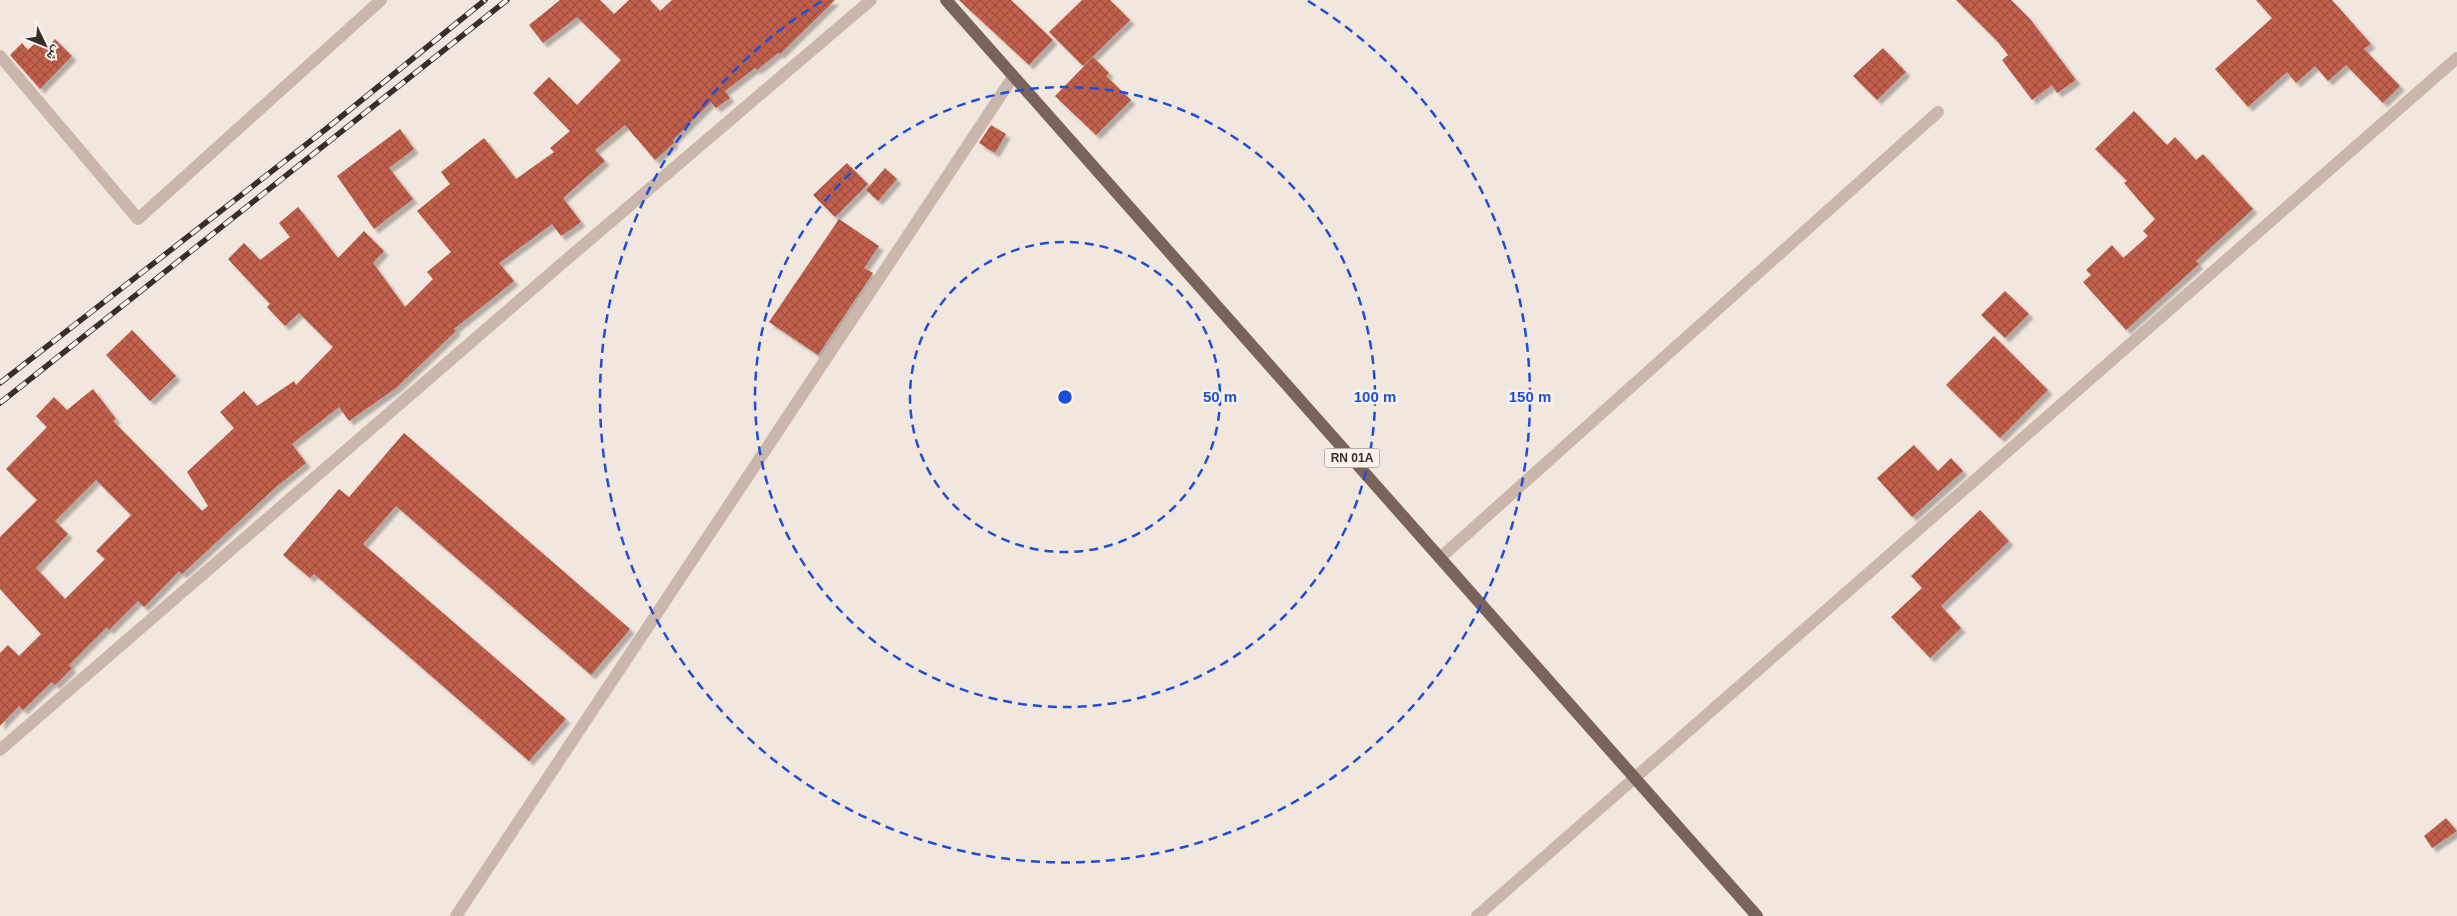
<svg xmlns="http://www.w3.org/2000/svg" width="2457" height="916" font-family="Arial,'Noto Naskh Arabic',sans-serif">
<style>
.building{fill:url(#building-cross-hatch);fill-rule:evenodd;filter:url(#shadow)}
.lines{fill:none;stroke-linecap:round;stroke-linejoin:round}
.street{stroke:#cab6aa;stroke-width:12}
.primary{stroke:#79635b;stroke-width:12}
.rail-casing{stroke:#382d2a;stroke-width:5.5}
.rail{stroke:#faf2eb;stroke-width:4;stroke-dasharray:11;stroke-linecap:butt}
.ring{fill:none;stroke:#1d4ed8;stroke-width:2.5;stroke-dasharray:9 6}
.labels{text-anchor:middle;stroke-width:5;stroke-linejoin:round;paint-order:stroke}
.shield{fill:#faf2eb;stroke:#726864;stroke-width:1}
.shield-label{font-size:12px;font-weight:bold;fill:#382d2a}
.centre{fill:#1d4ed8;stroke:#faf2eb;stroke-width:2.5}
.ring-label{font-size:15px;text-anchor:middle;font-weight:bold;fill:#1d4ed8;stroke:#faf2eb;stroke-width:5;stroke-linejoin:round;paint-order:stroke}
</style>
<defs>
<pattern id="building-cross-hatch" width="8" height="8" patternUnits="userSpaceOnUse" patternTransform="scale(1.25)"><rect width="8" height="8" fill="#c3604c"/><path d="M0 0l8 8M0 8l8-8" fill="none" stroke="#9f503f"/></pattern>
<filter id="shadow"><feDropShadow dx="4.5" dy="4.5" stdDeviation="1" flood-color="#0004"/></filter>
</defs>
<rect width="100%" height="100%" fill="#f2e7de"/>
<g class="building">
<path d="M560 0H600L614 14 629 0H650L660 11 672 0H835L780 54 778 53 757 70 755 68 725 91 730 98 716 108 711 102 673 140 674 143 655 160 625 125 595 150 605 161 563 198 581 222 561 236 552 224 499 263 514 281 454 329 456 331 396 388 349 421 339 407 292 444 306 463 276 487 182 574 179 571 144 607 138 601 109 630 107 627 69 665 72 668 55 685 52 682 23 710 19 706 0 726V653L8 645 19 656 41 634 0 589V537L37 500 6 469 47 427 36 416 54 397 67 410 93 389 116 419 113 421 202 511 208 506 187 472 234 428 220 412 244 391 257 406 294 381 296 385 333 347 299 313 285 326 267 307 270 304 228 259 244 243 260 260 290 237 279 223 298 207 338 258 364 231 384 251 373 263 405 307 433 279 427 272 451 252 417 211 450 184 441 172 484 138 516 179 554 152 550 148 570 131 533 93 549 77 577 105 621 60 577 17 543 43 529 25ZM96 480 131 515 96 551 105 559 65 599 36 568 68 534 55 521Z"/>
<polygon points="959,0 1011,0 1053,40 1029,65"/>
<polygon points="1082,0 1110,0 1130,20 1083,66 1049,32"/>
<polygon points="1956,0 2011,0 2030,19 2076,80 2057,93 2052,85 2032,100 2002,60 2008,55 1998,42"/>
<polygon points="2256,0 2332,0 2371,44 2364,49 2400,86 2383,103 2346,65 2328,81 2315,66 2296,83 2287,72 2248,107 2215,69 2272,18"/>
<polygon points="55,39 72,56 40,89 10,55 22,43 28,50 38,40 47,48"/>
<polygon points="1883,48 1906,72 1877,100 1853,76"/>
<polygon points="1093,57 1109,73 1106,76 1131,100 1096,135 1055,96"/>
<polygon points="2134,111 2167,145 2175,137 2196,160 2203,154 2253,209 2196,261 2199,264 2126,330 2083,282 2091,275 2086,270 2112,245 2123,258 2148,236 2143,231 2155,219 2124,183 2127,181 2095,149"/>
<polygon points="991,125 1006,134 995,153 979,143"/>
<polygon points="400,129 414,149 389,168 413,199 374,229 337,176"/>
<polygon points="847,163 868,184 835,217 813,195"/>
<polygon points="885,168 897,179 878,201 866,190"/>
<polygon points="839,219 879,246 864,268 873,273 818,355 769,322"/>
<polygon points="2005,291 2029,314 2005,338 1981,315"/>
<polygon points="132,330 176,376 150,401 106,355"/>
<polygon points="1994,336 2048,390 2000,438 1946,385"/>
<polygon points="404,433 630,629 591,675 396,506 363,544 566,719 529,761 314,574 310,578 283,555 339,489 349,497"/>
<polygon points="1914,445 1938,471 1951,458 1963,471 1912,517 1877,478"/>
<polygon points="1980,510 2009,541 1941,606 1961,628 1930,658 1891,617 1922,588 1911,576"/>
<polygon points="2446,818 2457,831 2432,848 2424,836"/>
</g>
<g class="lines">
<g class="street">
<polyline points="0,56 138,219 381,0"/>
<polyline points="1440,558 1938,112"/>
<polyline points="0,750 566,260 871,0"/>
<polyline points="456,916 1013,77"/>
<polyline points="1477,916 2457,58"/>
</g>
<polyline class="primary" points="946,0 1757,916"/>
<defs>
<g id="rail">
<polyline points="0,383 326,129 485,0"/>
<polyline points="0,403 507,0"/>
</g>
</defs>
<use href="#rail" class="rail-casing"/>
<use href="#rail" class="rail"/>
</g>
<g class="ring">
<circle cx="1065" cy="397" r="155"/>
<circle cx="1065" cy="397" r="310"/>
<path d="M1308 1A465 465 0 1 1 822 1"/>
</g>
<g class="labels">
<rect class="shield" x="1324.5" y="448.5" width="55" height="19" rx="4"/>
<g class="shield-label">
<text x="1352" y="462">RN 01A</text>
</g>
</g>
<circle cx="1065" cy="397" r="8" class="centre"/>
<g class="ring-label">
<text x="1220" y="402">50 m</text>
<text x="1375" y="402">100 m</text>
<text x="1530" y="402">150 m</text>
</g>
<g transform="translate(45 45) rotate(133)" stroke="#faf2eb" stroke-width="4" paint-order="stroke">
<path d="M0-4L9 19L0 12L-9 19Z" fill="#382d2a"/>
<text y="-8" font-size="14" font-weight="bold" text-anchor="middle" fill="#382d2a">ش</text>
</g>
</svg>
